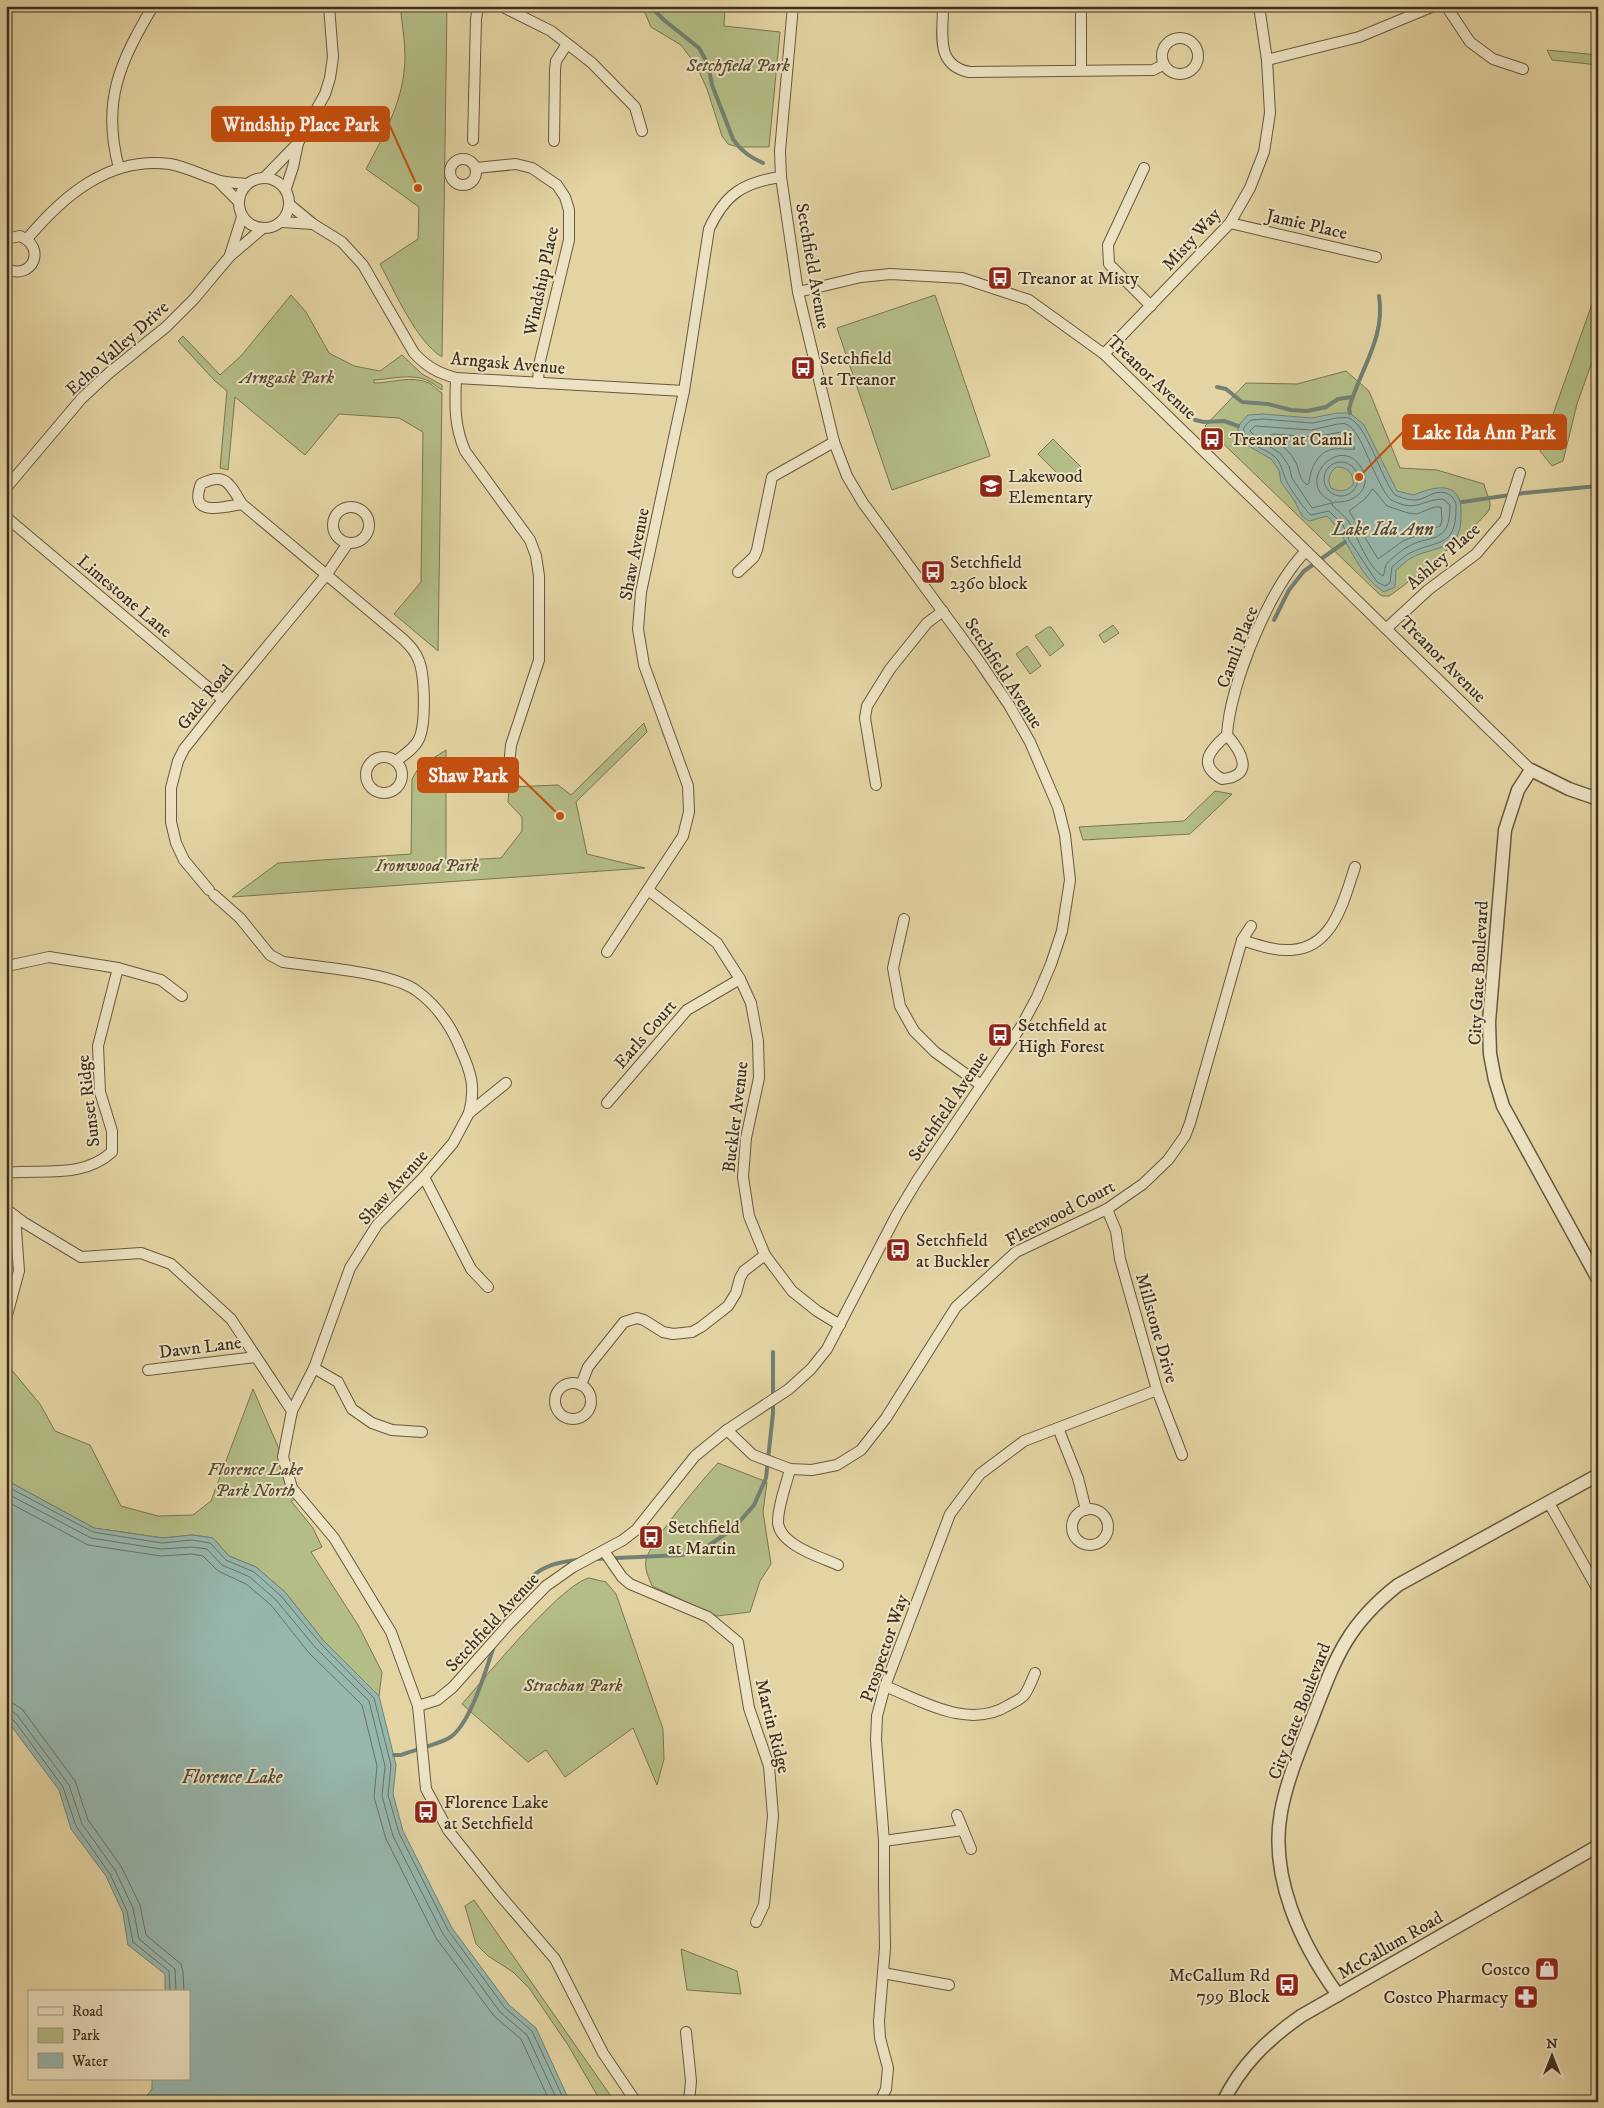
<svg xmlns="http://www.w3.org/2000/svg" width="1604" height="2108" font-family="'IM FELL DW Pica',serif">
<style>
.green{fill:#b4bd86;stroke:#787652}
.water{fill:#97b7ad;stroke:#738074;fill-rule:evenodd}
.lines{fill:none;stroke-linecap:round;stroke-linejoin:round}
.shore{stroke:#6a7266;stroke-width:1}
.stream{stroke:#738074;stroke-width:4}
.minor-casing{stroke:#675840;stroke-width:12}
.tertiary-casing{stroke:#675840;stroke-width:15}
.minor{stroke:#ede3c3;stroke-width:10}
.tertiary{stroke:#ede3c3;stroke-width:12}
.labels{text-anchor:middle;stroke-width:4;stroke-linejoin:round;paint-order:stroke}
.park-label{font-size:18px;font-style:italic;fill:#554b34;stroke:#ede3c3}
.street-label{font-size:18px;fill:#3d2e1f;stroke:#ede3c3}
.poi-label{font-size:18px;fill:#3d2e1f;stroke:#ede3c3;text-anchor:start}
.water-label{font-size:19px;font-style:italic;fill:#4f493b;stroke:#ede3c3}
.leader{fill:none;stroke:#c65010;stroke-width:2}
.callout-dot{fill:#c65010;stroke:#ede3c3;stroke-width:2}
.callout{fill:#c65010;stroke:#c65010;stroke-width:2}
.callout-label{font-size:19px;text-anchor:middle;font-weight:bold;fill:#fff}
</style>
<rect width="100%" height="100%" fill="#e4d4a3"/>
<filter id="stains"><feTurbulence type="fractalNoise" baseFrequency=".004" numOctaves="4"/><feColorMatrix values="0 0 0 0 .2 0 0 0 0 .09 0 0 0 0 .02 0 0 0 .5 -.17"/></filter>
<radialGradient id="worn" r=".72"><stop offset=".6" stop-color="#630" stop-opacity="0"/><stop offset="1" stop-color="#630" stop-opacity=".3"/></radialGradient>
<g class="green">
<path d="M400 6H447L442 357C416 341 395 292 380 264L418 239 419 207 366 169C385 133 405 98 405 56 405 40 402 23 400 6Z"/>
<polygon points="638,6 725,6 724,26 780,32 769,147 738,147 728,144 722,136 707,89 696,65 681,45 651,27 645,13"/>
<polygon points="1547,50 1598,55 1598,65 1552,60"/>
<polygon points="1598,287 1598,345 1577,404 1563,461 1552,466 1540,451"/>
<path d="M291 295 306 312 329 353 354 366 380 371 402 355 422 374 442 385V390C438 388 436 385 432 383 416 372 392 379 374 380V383C392 383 411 375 429 383 434 386 437 390 442 393L438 651 394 614 421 582 423 432 399 418 339 414 305 455 235 397 228 470 220 468 227 391 215 381 178 341 183 336 220 375 241 356Z"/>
<polygon points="935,295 990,456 892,490 837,328"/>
<path d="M1346 371 1369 391 1400 468 1437 470 1484 484C1485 492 1493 502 1489 510 1483 522 1404 587 1389 596H1382L1378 593 1205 426 1246 383 1297 384Z"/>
<polygon points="1053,439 1081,467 1066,482 1038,454"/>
<polygon points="1113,625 1119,633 1104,643 1099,635"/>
<polygon points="1048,627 1051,627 1064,645 1050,656 1035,636"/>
<polygon points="1027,646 1041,666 1030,674 1016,654"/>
<polygon points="644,723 647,732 576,802 587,854 645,868 232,897 278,863 411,854 412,779 419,767 446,750 446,861 501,858 522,831 522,817 508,802 509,787 558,785 571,795"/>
<polygon points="1215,791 1232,794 1190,834 1083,840 1079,827 1184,821"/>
<polygon points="6,1367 10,1368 40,1404 55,1431 90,1445 121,1506 158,1516 193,1515 211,1501 253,1389 300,1497 291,1501 313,1528 322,1547 311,1552 358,1625 382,1672 379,1696 323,1640 285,1592 256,1567 229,1556 213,1538 192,1535 163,1538 94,1528 6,1480"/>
<path d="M718 1463 767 1482 763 1512 771 1564 760 1581 750 1612 717 1616 652 1586C649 1578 644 1569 646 1560 649 1543 704 1478 718 1463Z"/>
<path d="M589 1578 606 1582 616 1594 663 1729 664 1759 657 1785 633 1728 565 1777 546 1750 528 1762 462 1704C485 1678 560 1585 589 1578Z"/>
<polygon points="474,1900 615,2102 601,2102 568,2045 529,1988 513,1972 488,1956 476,1944 465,1906"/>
<polygon points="681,1949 737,1971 741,1994 687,1990"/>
</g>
<g class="water">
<path d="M1337 413H1350L1364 425 1397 491 1414 495C1434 486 1462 480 1461 512 1461 521 1461 530 1456 538 1448 549 1422 551 1411 558 1406 561 1401 566 1396 570L1395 587 1384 592C1356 574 1349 538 1327 516L1309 521 1302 516 1294 500 1281 482 1279 470 1271 459 1242 442 1238 433V426L1248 415 1263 414 1312 418ZM1336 467C1348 467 1354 473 1353 485 1345 492 1340 492 1331 488 1327 479 1329 474 1336 467Z"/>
<polygon points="6,1480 94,1528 163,1538 192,1535 213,1538 229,1556 256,1567 285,1592 323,1640 379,1696 396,1765 393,1794 403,1831 452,1928 509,2005 536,2028 570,2102 142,2102 152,2089 152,2079 189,2079 189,1992 165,1992 165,1974 128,1945 123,1913 106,1876 71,1829 59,1790 6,1719"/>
</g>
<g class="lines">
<g class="shore">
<path d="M1337 418C1340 418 1346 417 1349 418 1368 426 1380 477 1395 495 1400 497 1407 500 1413 500 1425 501 1433 489 1446 493 1452 495 1457 502 1456 508 1456 548 1439 539 1410 553 1404 556 1398 562 1392 567L1390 583 1385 586 1377 582 1349 540 1343 525 1329 511 1311 515C1307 513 1288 486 1286 480 1282 472 1282 463 1274 456 1265 448 1247 446 1244 432 1242 427 1248 423 1251 420L1263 419 1312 423Z"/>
<path d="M1338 424C1341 424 1343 423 1346 424 1362 429 1375 485 1391 500 1418 513 1419 500 1443 499L1450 505C1450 548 1429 532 1404 549 1399 553 1390 559 1386 565 1384 569 1385 573 1383 576 1368 568 1357 536 1349 522 1345 516 1337 510 1332 505L1334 502C1353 504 1373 489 1362 469 1341 431 1293 483 1331 501L1332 503 1312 508 1292 478 1289 466 1280 453 1257 439 1250 431 1255 426 1311 430Z"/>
<path d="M1343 432 1350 437 1355 449C1349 450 1341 448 1334 449 1318 451 1310 469 1309 483L1307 485C1298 479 1300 469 1295 461 1286 445 1279 446 1269 436L1272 434 1313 437Z"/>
<circle cx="1341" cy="479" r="17"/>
<polygon points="1373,489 1387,506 1408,513 1417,514 1434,507 1441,507 1442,520 1440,526 1403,541 1378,559 1349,511 1365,499"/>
<polyline points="6,1486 93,1532 162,1543 192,1540 210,1543 226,1560 254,1572 281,1596 320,1643 374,1698 391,1765 388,1795 399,1833 448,1930 505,2008 532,2031 565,2102"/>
<polyline points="6,1493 91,1538 161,1549 192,1547 207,1549 222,1565 250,1577 276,1600 315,1647 369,1701 385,1766 382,1796 393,1836 443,1934 500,2012 527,2035 558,2102"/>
<polyline points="6,1501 88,1545 161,1556 192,1554 203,1556 218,1571 246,1584 271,1605 309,1653 362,1705 377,1766 374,1797 386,1839 436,1938 494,2016 521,2039 550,2102"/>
<polyline points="6,1703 14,1704 22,1709 75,1781 88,1820 121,1866 140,1905 146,1935 181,1964 183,1972 184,1992"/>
<polyline points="6,1710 12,1711 17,1715 69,1785 82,1824 115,1870 133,1908 139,1939 175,1969 176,1992"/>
<polyline points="6,1717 11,1718 16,1723 63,1787 76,1826 110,1874 127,1911 133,1942 169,1971 170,1992"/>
</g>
<g class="stream">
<path d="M650 6 664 20 699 48 708 64 712 85 733 139C741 151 750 157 763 163"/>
<polyline points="1217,387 1226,389 1242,402 1268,404 1291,410 1307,411 1326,407 1338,399 1352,397"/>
<path d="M1350 413 1349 409C1359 371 1386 338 1379 296"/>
<polyline points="1195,420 1204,422 1224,421 1238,426"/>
<polyline points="1462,502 1524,493 1598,486"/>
<polyline points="1274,620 1289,590 1304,571 1345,542"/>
<polyline points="595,1559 682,1555 705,1548 734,1528 754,1505 766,1478 773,1413 773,1352"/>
<path d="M504 1623C525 1584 529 1564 578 1560"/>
<path d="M394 1755H401C414 1750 439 1744 449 1738 470 1726 486 1669 494 1646"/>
</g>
<defs>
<g id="minor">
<polyline points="155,6 167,6"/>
<polyline points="501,6 551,31 592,63 635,107 642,131"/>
<path d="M943 6C943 34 935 65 969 72L1153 70 1163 65"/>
<polyline points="1081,6 1081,70"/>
<polyline points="1446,6 1470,42 1493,59 1523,69"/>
<circle cx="1180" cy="56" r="18"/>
<polyline points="1267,60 1359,37 1434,6"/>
<polyline points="473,140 476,19 478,6"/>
<polyline points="554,141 555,70 556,61 567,44"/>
<circle cx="463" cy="172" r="13"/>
<path d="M119 168C101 102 120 62 153 6"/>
<polyline points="476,168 516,164 532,168 557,185 565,197 569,210 569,240 539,365 538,383"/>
<polyline points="1144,168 1108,245 1109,264 1151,306"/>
<circle cx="264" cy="203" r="25"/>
<polyline points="264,178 298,143 325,94 330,78 333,57 329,6"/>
<polyline points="218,181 239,202"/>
<polyline points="286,188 293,167 298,143"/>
<path d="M290 205 313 224 342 242 363 265 414 353C427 367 438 373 456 378L684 391"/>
<polyline points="282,222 313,224"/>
<polyline points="1230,223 1376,257"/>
<path d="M6 239 20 236C47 247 33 281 6 269"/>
<path d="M27 239C63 196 109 156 170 164 187 167 201 175 217 180 226 183 238 183 247 184"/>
<polyline points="230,255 242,217"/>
<polyline points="798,292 861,277 890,274 962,278 1029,300 1104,354 1531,770"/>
<polyline points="1104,354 1230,223 1250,188 1264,152 1270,113 1267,60 1259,6"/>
<path d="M456 378C455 406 454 425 465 451L530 540 536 556 539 576V660L511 745 509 767"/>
<polyline points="6,488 82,398 109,373 166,327 194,299 230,256 263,228"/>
<path d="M242 504C223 507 188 518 201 484 226 471 230 485 242 504L403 639C410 646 416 652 419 661 425 677 426 724 419 739 414 749 404 755 396 761"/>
<circle cx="351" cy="525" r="18"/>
<polyline points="6,517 223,700"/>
<polyline points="738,572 754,557 757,550 772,477 834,442"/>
<polyline points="1387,628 1428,590 1476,554 1505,520 1520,473"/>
<path d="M1227 735C1211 749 1196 764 1222 779 1256 776 1241 751 1227 735 1230 684 1270 587 1306 551"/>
<circle cx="384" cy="775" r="18"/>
<polyline points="876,785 865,718 867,706 890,669 927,623 943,611"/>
<polyline points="209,890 184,860 176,843 171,822 171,788 178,761 184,749 223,700 327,574 348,543"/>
<polyline points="648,890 717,943 740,979 751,1003 758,1041 759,1078 746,1138 743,1177 749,1216 765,1255 792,1291 817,1311 840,1325"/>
<path d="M214 895 240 918 270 955 283 962C317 967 391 972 417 991 436 1005 451 1026 460 1048 471 1072 476 1087 469 1113"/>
<polyline points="904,919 893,968 900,1006 914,1031 935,1052 981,1085"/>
<path d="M1242 940C1258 945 1275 951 1291 950 1334 948 1344 899 1355 867"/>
<path d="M607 952 683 836 689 812 688 786 644 665 638 629 641 592 684 391 709 229C725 194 744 182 781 177"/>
<polyline points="12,965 49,957 118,968 161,980 182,996"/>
<polyline points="607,1103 687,1010 740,979"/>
<path d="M6 1173C43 1169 82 1179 112 1152V1131L100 1092 98 1046 118 968"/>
<polyline points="424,1177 471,1269 488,1287"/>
<polyline points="6,1209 23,1222 81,1257 141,1253 171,1264 231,1319 292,1411 283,1457 292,1488 334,1538 391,1632 418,1706 426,1789 448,1830 499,1894 555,1959 603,2053 636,2102"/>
<polyline points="1107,1209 1116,1231 1120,1259 1157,1390 1182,1455"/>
<polyline points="6,1319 19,1271 15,1216"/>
<polyline points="314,1368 338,1382 352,1409 372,1423 392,1430 422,1432"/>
<polyline points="148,1370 256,1357"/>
<circle cx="573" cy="1401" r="18"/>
<polyline points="581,1385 588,1367 624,1322 637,1318 644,1320 663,1332 673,1334 692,1332 701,1327 728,1306 736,1293 740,1278 744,1271 765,1255"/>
<polyline points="292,1411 314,1368 350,1268 377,1225 424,1177 453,1143 469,1113 506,1083"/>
<polyline points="1058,1428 1078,1478 1086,1510"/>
<polyline points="727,1430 753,1455 790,1469 812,1470 837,1465 861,1450 886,1418 956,1307 1016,1252 1107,1209 1143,1184 1168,1160 1185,1136 1190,1123 1242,940 1251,926"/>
<path d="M790 1469C786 1486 778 1505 778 1522 779 1545 821 1557 838 1565"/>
<polyline points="1549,1503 1598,1590"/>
<circle cx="1090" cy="1527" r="18"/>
<polyline points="604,1551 622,1577 630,1584 708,1617 738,1642 749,1708 769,1766 773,1816 764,1905 756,1922"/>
<path d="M885 1686C924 1702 969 1730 1009 1705 1014 1702 1022 1699 1025 1694 1029 1688 1032 1680 1035 1673"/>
<polyline points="418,1706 437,1700 453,1687 507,1626 546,1586 573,1567 623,1540 636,1530 695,1456 727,1430 789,1389 811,1369 827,1349 897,1214 918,1179 1022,1025 1037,997 1051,964 1062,931 1070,880 1065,835 1058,807 1030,742 1009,705 979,661 863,503 847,476 834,442 798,292 781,177 780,151 793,6"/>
<polyline points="957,1815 971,1849"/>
<polyline points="884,1841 963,1830"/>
<polyline points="883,1973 949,1985"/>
<polyline points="686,2032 691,2081 689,2102"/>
<polyline points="880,2102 886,2089 888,2068 880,2038 879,2021 885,1948 884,1885 884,1841 876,1740 877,1716 885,1686 950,1514 980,1474 1024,1441 1157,1390"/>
</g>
<g id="tertiary">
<polyline points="1598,799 1569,789 1531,770 1518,790 1505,830 1489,1022 1490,1054 1495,1080 1503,1106 1598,1279"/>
<path d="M1338 1995C1301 1944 1269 1877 1281 1812 1287 1779 1301 1747 1313 1716 1336 1657 1347 1625 1398 1585L1598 1475"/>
<path d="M1223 2102C1241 2065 1268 2039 1301 2016L1598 1846"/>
</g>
</defs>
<use href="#minor" class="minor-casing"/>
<use href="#tertiary" class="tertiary-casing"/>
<use href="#minor" class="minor"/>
<use href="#tertiary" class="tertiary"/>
</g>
<defs>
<symbol id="bus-square" viewBox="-11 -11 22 22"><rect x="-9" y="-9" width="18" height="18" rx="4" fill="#8f2418" stroke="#ede3c3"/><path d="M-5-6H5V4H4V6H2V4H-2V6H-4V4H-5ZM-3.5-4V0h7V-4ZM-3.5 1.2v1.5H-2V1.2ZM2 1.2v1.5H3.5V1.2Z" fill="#fff"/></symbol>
<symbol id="school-square" viewBox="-11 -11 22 22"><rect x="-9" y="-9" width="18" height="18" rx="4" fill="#8f2418" stroke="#ede3c3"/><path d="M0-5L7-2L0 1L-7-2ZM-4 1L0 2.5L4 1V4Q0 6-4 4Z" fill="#fff"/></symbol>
<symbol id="shop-square" viewBox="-11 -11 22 22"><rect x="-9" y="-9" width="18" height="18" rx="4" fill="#8f2418" stroke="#ede3c3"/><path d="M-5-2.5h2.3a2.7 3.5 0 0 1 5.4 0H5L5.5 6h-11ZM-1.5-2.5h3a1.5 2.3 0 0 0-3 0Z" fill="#fff"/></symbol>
<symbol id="pharmacy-square" viewBox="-11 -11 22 22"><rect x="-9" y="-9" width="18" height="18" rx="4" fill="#8f2418" stroke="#ede3c3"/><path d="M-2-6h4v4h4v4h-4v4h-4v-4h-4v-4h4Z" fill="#fff"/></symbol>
</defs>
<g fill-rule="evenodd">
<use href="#bus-square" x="986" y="264" width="28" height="28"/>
<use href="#bus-square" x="789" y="354" width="28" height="28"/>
<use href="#bus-square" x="1198" y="425" width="28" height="28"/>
<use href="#school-square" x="977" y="472" width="28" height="28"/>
<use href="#bus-square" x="919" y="558" width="28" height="28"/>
<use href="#bus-square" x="986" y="1021" width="28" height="28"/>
<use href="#bus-square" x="884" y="1236" width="28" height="28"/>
<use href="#bus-square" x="637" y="1523" width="28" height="28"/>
<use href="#bus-square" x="412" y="1798" width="28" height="28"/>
<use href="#shop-square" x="1533" y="1955" width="28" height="28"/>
<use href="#bus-square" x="1273" y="1971" width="28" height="28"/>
<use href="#pharmacy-square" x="1512" y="1983" width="28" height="28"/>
</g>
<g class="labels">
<g class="park-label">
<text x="738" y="71">Setchfield Park</text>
<text x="287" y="383">Arngask Park</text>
<text x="427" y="871">Ironwood Park</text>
<text x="255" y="1475">Florence Lake<tspan x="255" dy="21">Park North</tspan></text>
<text x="573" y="1691">Strachan Park</text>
</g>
<g class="street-label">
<text transform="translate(1307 224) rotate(13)" y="6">Jamie Place</text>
<text transform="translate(1191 239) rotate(-48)" y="6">Misty Way</text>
<text transform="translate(813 266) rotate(80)" y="6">Setchfield Avenue</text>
<text transform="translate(541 281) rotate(-78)" y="6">Windship Place</text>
<text transform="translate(117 348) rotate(-42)" y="6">Echo Valley Drive</text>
<text transform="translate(508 363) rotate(5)" y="6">Arngask Avenue</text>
<text transform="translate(1152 377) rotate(43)" y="6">Treanor Avenue</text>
<text transform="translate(634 554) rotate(-79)" y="6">Shaw Avenue</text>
<text transform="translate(1443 556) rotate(-41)" y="6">Ashley Place</text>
<text transform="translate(125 596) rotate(40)" y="6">Limestone Lane</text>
<text transform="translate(1237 647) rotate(-69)" y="6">Camli Place</text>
<text transform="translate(1443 659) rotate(45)" y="6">Treanor Avenue</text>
<text transform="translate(1004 673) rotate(57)" y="6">Setchfield Avenue</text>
<text transform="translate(205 697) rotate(-51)" y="6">Gade Road</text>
<text transform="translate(1478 973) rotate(-87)" y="6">City Gate Boulevard</text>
<text transform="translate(645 1034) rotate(-49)" y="6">Earls Court</text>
<text transform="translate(88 1101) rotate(-97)" y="6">Sunset Ridge</text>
<text transform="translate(948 1106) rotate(-56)" y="6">Setchfield Avenue</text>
<text transform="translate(735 1117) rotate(-83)" y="6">Buckler Avenue</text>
<text transform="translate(393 1187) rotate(-48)" y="6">Shaw Avenue</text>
<text transform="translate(1060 1213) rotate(-28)" y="6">Fleetwood Court</text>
<text transform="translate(1157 1328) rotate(74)" y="6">Millstone Drive</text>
<text transform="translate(200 1347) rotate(-7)" y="6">Dawn Lane</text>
<text transform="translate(492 1622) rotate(-47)" y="6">Setchfield Avenue</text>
<text transform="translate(884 1648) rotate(-71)" y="6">Prospector Way</text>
<text transform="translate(1299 1711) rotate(-69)" y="6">City Gate Boulevard</text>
<text transform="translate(773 1726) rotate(76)" y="6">Martin Ridge</text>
<text transform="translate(1390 1945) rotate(-30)" y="6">McCallum Road</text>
</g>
<g class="poi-label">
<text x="1018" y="284">Treanor at Misty</text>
<text x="820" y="364">Setchfield<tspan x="820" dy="21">at Treanor</tspan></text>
<text x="1230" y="445">Treanor at Camli</text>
<text x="1008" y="482">Lakewood<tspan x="1008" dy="21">Elementary</tspan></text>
<text x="950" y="568">Setchfield<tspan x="950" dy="21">2360 block</tspan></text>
<text x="1018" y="1031">Setchfield at<tspan x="1018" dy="21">High Forest</tspan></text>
<text x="916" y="1246">Setchfield<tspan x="916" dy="21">at Buckler</tspan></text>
<text x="668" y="1533">Setchfield<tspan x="668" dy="21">at Martin</tspan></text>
<text x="444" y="1808">Florence Lake<tspan x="444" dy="21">at Setchfield</tspan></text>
<text x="1530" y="1975" text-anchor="end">Costco</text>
<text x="1270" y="1981" text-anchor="end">McCallum Rd<tspan x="1270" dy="21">799 Block</tspan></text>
<text x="1508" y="2003" text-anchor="end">Costco Pharmacy</text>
</g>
<g class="water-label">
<text x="1383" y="535">Lake Ida Ann</text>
<text x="232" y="1783">Florence Lake</text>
</g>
</g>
<path class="leader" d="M418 188L389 124M1359 477L1403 432M560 816L518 775"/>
<g class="callout-dot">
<circle cx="418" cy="188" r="5"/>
<circle cx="1359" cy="477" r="5"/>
<circle cx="560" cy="816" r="5"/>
</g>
<g class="callout">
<rect x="212" y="107" width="177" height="34" rx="5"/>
<rect x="1403" y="415" width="163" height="34" rx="5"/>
<rect x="418" y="758" width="100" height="34" rx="5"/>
</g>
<g class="callout-label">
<text x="301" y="131">Windship Place Park</text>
<text x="1484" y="439">Lake Ida Ann Park</text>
<text x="468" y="782">Shaw Park</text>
</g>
<rect width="1604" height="2108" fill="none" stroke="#e4d4a3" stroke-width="25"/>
<rect x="8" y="8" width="1589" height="2093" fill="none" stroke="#3d2e1f" stroke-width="2.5"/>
<rect x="12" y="12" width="1579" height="2083" fill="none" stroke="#3d2e1f"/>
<rect x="28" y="1990" width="162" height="90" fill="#ede3c3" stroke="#a79b81"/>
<rect x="38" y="2007" width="25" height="8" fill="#ede3c3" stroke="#a79b81"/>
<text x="72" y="2016" font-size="15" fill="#3d2e1f">Road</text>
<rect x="38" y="2028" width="25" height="15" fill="#b4bd86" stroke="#a79b81"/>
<text x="72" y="2040" font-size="15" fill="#3d2e1f">Park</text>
<rect x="38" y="2053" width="25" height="15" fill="#97b7ad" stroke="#a79b81"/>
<text x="72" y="2066" font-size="15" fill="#3d2e1f">Water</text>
<g transform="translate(1552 2056)" stroke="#ede3c3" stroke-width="4" paint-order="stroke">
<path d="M0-4L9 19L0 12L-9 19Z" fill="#3d2e1f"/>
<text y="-8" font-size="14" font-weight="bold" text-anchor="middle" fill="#3d2e1f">N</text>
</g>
<rect width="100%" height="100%" filter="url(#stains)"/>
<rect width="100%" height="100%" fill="url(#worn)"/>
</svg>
